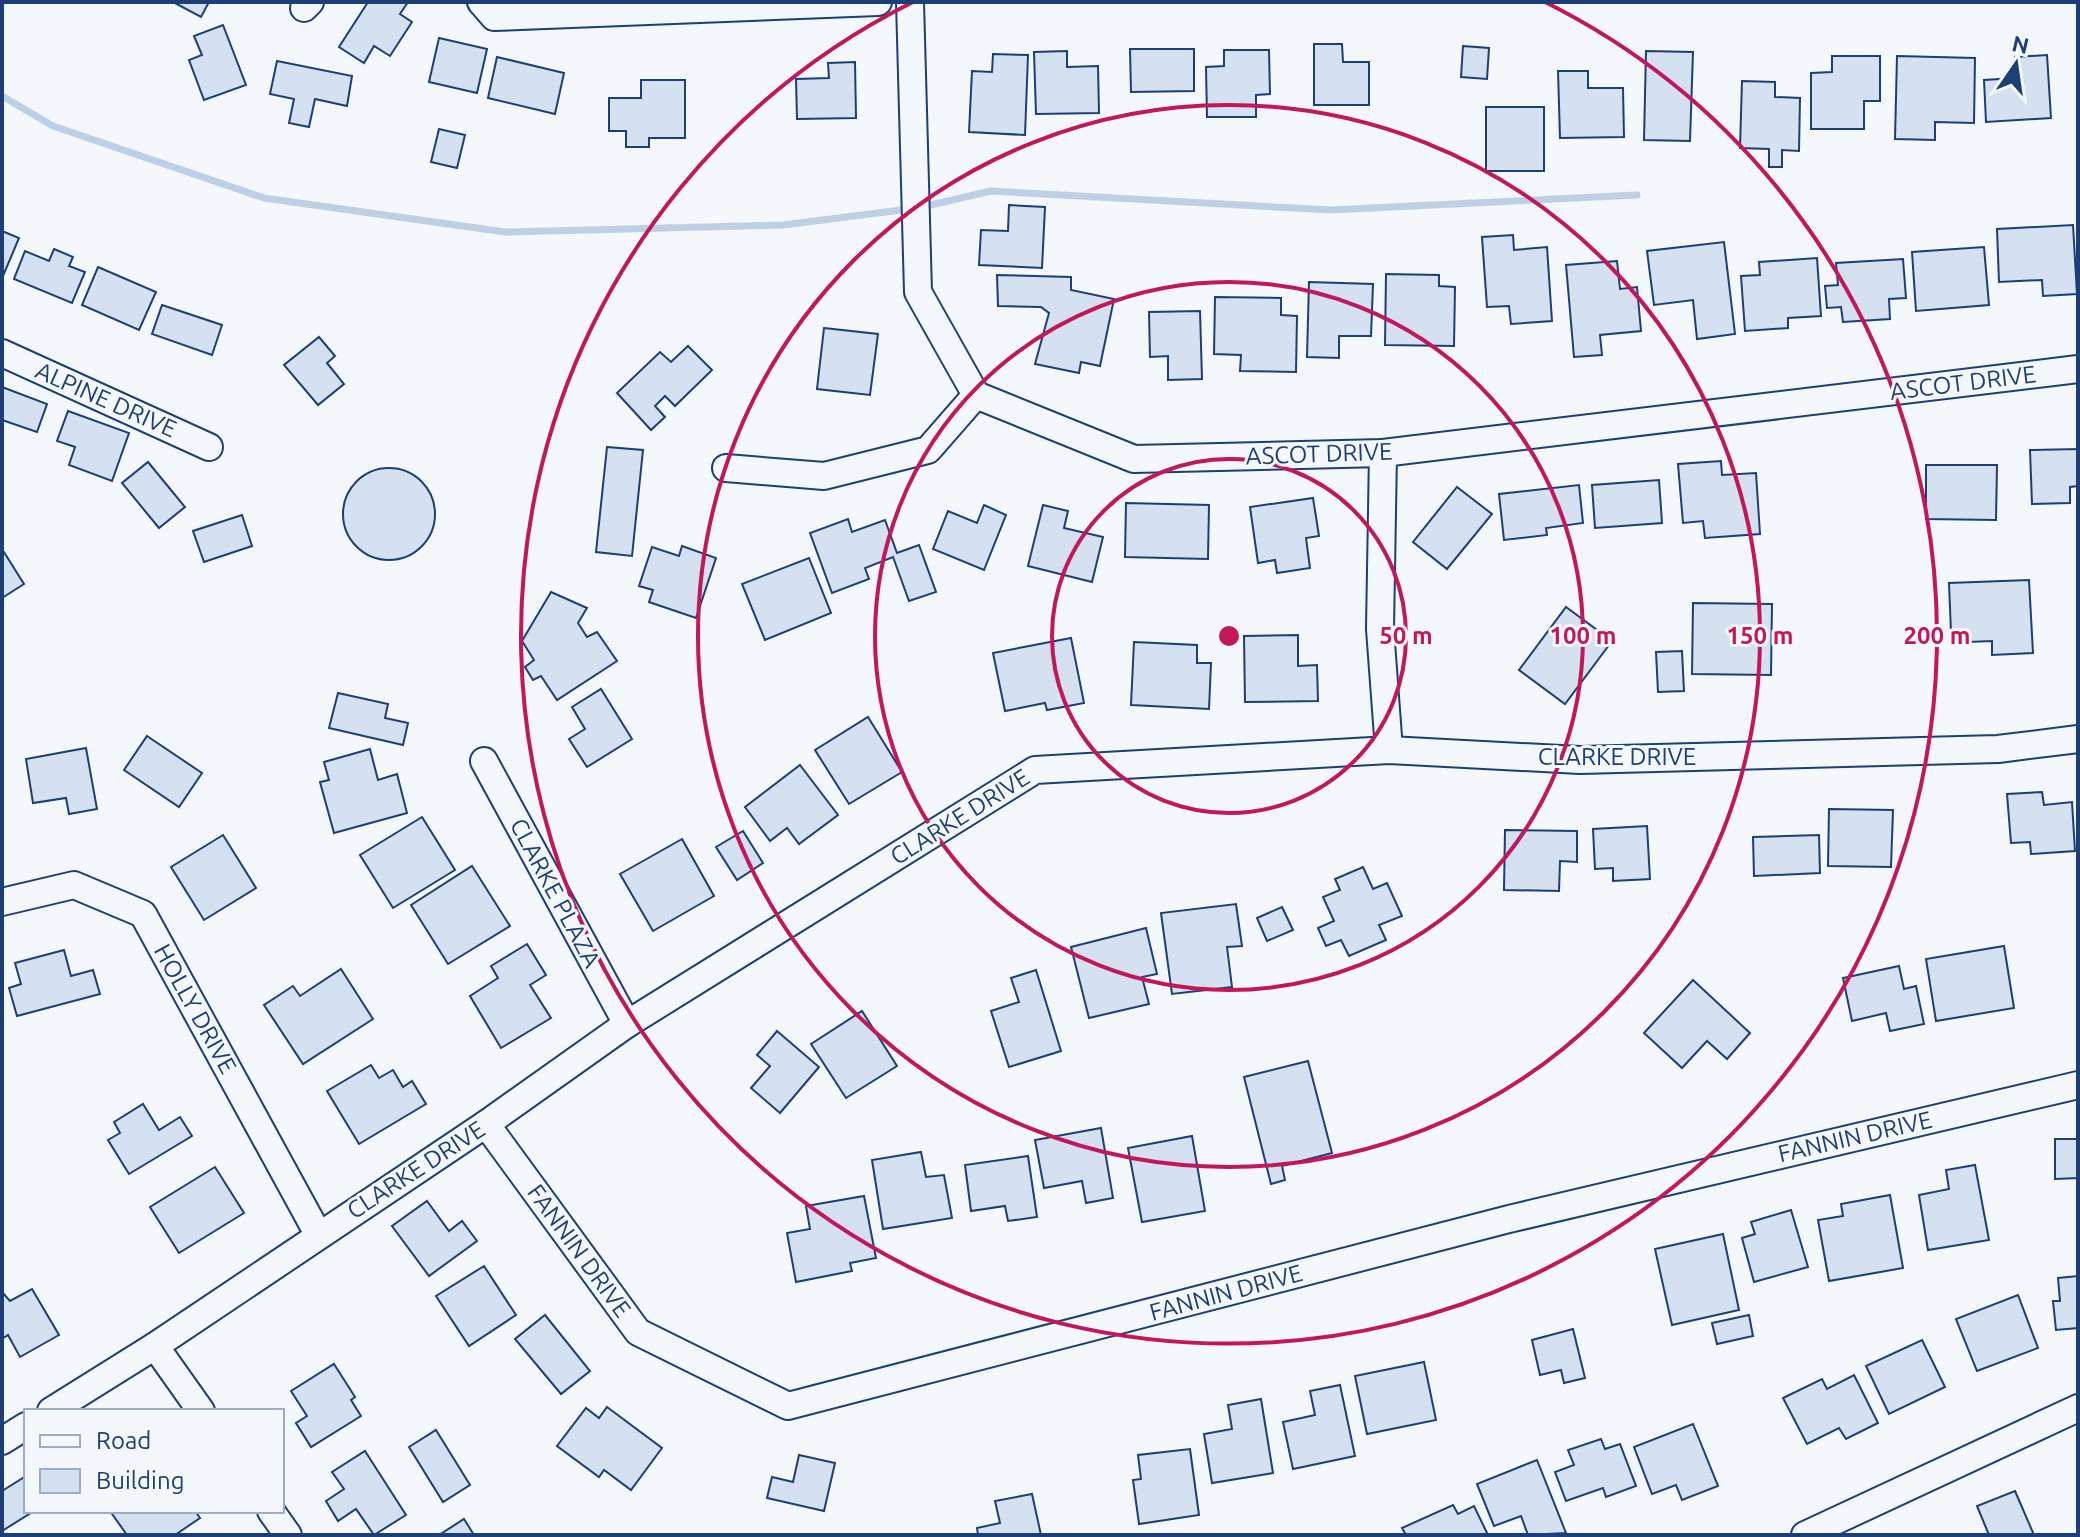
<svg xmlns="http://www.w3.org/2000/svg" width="2080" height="1537" font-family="Ubuntu,sans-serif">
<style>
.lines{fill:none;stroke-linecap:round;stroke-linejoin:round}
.stream{stroke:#bed0e5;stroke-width:7}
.building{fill:#d5e0f0;stroke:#1d3f73;stroke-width:2}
.minor-casing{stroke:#1d3f73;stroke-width:30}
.minor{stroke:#f4f7fb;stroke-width:26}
.ring{fill:none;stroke:#c2185b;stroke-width:4}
.labels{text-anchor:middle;stroke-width:6;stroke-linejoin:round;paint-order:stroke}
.street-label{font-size:24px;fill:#1d3f73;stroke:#f4f7fb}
.centre{fill:#c2185b;stroke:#f4f7fb;stroke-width:4}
.ring-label{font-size:24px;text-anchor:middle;font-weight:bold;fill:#c2185b;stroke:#f4f7fb;stroke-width:6;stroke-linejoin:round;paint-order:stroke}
</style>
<rect width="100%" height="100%" fill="#f4f7fb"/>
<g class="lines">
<g class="stream">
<polyline points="2,96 53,126 264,198 505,232 783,225 909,209"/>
<polyline points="922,207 991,191 1330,210 1637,195"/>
</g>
</g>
<g class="building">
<polygon points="173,2 209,2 201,17"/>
<polygon points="368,2 408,2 400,14 412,22 390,56 374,46 364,63 339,47"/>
<polygon points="223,25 246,85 204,100 189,60 202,55 194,36"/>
<polygon points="439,38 487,49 477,93 429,82"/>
<polygon points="1314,44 1342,44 1343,62 1369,62 1369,105 1314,105"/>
<polygon points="1463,46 1489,48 1487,79 1461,77"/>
<polygon points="1130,49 1194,49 1194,91 1131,92"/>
<polygon points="1224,50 1269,50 1270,94 1256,95 1256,117 1207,117 1206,67 1224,66"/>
<polygon points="1067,51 1067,67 1098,66 1099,113 1036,114 1034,52"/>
<polygon points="1646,51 1693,52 1690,141 1644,140"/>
<polygon points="993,54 1028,55 1025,135 969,132 972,71 992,72"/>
<polygon points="2047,55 2051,118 1986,122 1984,80 2016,78 2015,57"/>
<polygon points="1832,56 1880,56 1880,101 1864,101 1864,129 1811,129 1811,73 1832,72"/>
<polygon points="1897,56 1975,58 1974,123 1935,122 1935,140 1895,139"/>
<polygon points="497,57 564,73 555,114 488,98"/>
<polygon points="277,61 352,76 347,106 315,99 309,127 289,123 294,99 270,94"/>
<polygon points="855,62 856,118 797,119 796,79 829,78 828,63"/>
<polygon points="1558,71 1588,71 1588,88 1623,88 1624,137 1560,138"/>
<polygon points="641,80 685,80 685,138 649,138 649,147 626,147 626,131 609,131 609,98 641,98"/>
<polygon points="1742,81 1775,82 1775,97 1800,98 1799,151 1782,150 1782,167 1769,167 1769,149 1740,148"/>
<rect x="1486" y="107" width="58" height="64"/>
<polygon points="439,129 465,135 457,168 431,162"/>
<polygon points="1009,205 1045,207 1042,268 979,265 981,230 1008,231"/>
<polygon points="2073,225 2077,294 2043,296 2042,280 1999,282 1997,229"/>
<polygon points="2,231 19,238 3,276 2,275"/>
<polygon points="1513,235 1514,250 1547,247 1552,321 1511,324 1509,306 1487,307 1482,237"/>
<polygon points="1724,242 1735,334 1697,339 1693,300 1654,305 1647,251"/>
<polygon points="1984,247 1989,305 1916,311 1912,252"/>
<polygon points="54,249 73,257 69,266 85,272 72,303 14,279 25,251 49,261"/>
<polygon points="1817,258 1821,316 1788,318 1788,328 1745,331 1741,276 1760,275 1759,262"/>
<polygon points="1903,259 1906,298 1889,299 1890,319 1843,322 1841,307 1827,308 1825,286 1838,285 1836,263"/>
<polygon points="1617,261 1620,289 1637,287 1641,331 1600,335 1602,355 1574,357 1566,265"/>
<polygon points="98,267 156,292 139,330 82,305"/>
<polygon points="1386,274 1439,275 1439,286 1455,287 1454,346 1385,345"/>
<polygon points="997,275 1071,277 1071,290 1114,299 1100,366 1081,362 1079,373 1035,364 1049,313 1041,307 998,306"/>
<polygon points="1309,282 1373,284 1371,336 1339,336 1339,358 1307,357"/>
<polygon points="1215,297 1281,298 1281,315 1297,316 1296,372 1240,371 1241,355 1214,354"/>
<polygon points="162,305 222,325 212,355 152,334"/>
<polygon points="1200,311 1202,379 1168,380 1168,356 1150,357 1149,312"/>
<polygon points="824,328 878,334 870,395 817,389"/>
<polygon points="319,337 335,356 327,363 344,384 318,405 284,365"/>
<polygon points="688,346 712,370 675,406 665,396 655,406 665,417 651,430 617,393 660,352 671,362"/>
<polygon points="2,387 47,404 37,432 2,420"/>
<polygon points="68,411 129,433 112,481 69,465 75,447 57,441"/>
<polygon points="607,447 643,450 632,556 596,552"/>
<polygon points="2078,449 2078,486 2070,487 2070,503 2032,504 2030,450"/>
<polygon points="1721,461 1722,475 1756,473 1760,534 1705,538 1703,521 1683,523 1678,464"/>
<polygon points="148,462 185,507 159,528 122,483"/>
<polygon points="1926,465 1997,465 1996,520 1926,519"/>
<circle cx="389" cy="514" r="46"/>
<polygon points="1659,480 1662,523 1595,528 1592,485"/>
<polygon points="1579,485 1583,523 1546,528 1547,535 1504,540 1499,494"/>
<polygon points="1457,487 1492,514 1447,569 1413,542"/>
<polygon points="1313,498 1319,536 1306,538 1310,568 1277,573 1275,560 1258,563 1250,507"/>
<polygon points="1126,503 1209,505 1208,559 1125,557"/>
<polygon points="984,505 1006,515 984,570 933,549 948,511 977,523"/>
<polygon points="1043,505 1068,511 1064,528 1103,537 1092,582 1028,566"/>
<polygon points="242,515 252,546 204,562 193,531"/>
<polygon points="848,519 852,532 885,520 897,553 919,545 936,592 909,601 893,557 865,568 869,579 832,593 810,533"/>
<polygon points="682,546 716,558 696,618 649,602 653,590 639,586 652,547 679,556"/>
<polygon points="2,549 24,584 2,598"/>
<polygon points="809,558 831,613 765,640 742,584"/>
<polygon points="2029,580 2033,653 1992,655 1992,641 1968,642 1967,632 1951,632 1949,583"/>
<polygon points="551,592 587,608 578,623 587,637 597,632 617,661 557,700 541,676 533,680 525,667 534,660 522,641"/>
<polygon points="1693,603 1772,604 1771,675 1692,674"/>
<polygon points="1566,607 1612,641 1565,704 1519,670"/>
<polygon points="1298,635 1298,666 1317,665 1318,701 1245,702 1244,636"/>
<polygon points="1071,638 1084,703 1047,710 1045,703 1005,711 993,653"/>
<polygon points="1134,642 1197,645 1197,663 1211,663 1209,709 1131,705"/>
<polygon points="1682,651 1684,691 1658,692 1656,652"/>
<polygon points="601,689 632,739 587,767 569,739 585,729 572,707"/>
<polygon points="338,693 388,704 385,718 408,723 403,745 329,728"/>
<polygon points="868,717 902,772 849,804 815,750"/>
<polygon points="147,736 202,773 179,807 124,770"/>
<polygon points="86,748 97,809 69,814 66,798 33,803 26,759"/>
<polygon points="370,749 378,780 397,774 407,813 334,833 320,782 329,780 324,762"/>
<polygon points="800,765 838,815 799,844 787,828 770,841 745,807"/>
<polygon points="2042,792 2044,805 2072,802 2075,851 2031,854 2030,842 2011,843 2007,794"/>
<polygon points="1829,809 1893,810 1891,867 1828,866"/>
<polygon points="422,817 455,870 393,908 360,855"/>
<polygon points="1647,826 1650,879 1613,881 1613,868 1595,869 1593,829"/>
<polygon points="1505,830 1577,831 1577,862 1560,861 1559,891 1504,890"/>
<polygon points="743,831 763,863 737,880 716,847"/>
<polygon points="223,835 256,888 204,920 171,867"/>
<polygon points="1819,835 1820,873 1754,876 1753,837"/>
<polygon points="682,839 714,896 653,931 620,874"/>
<polygon points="472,866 510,926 448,964 411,905"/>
<polygon points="1363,867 1373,889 1387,883 1402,916 1379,925 1386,940 1349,956 1341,940 1326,946 1318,928 1334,921 1323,897 1340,890 1335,879"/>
<polygon points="1236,904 1242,946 1227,947 1232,987 1172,994 1161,913"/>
<polygon points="1282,907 1293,930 1267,941 1257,918"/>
<polygon points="1146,928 1157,974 1142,977 1149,1004 1089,1018 1071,947"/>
<polygon points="527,944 546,975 530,985 551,1018 501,1048 470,996 498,978 491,966"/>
<polygon points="2004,946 2014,1008 1936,1021 1926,959"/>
<polygon points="64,950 71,976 93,970 100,994 17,1016 9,988 21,984 15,963"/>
<polygon points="1899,966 1904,989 1916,986 1924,1024 1890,1031 1886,1013 1852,1021 1843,978"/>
<polygon points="341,969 373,1019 303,1064 264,1005 293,986 300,996"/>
<polygon points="1036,970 1061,1051 1009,1067 991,1011 1019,1002 1011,978"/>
<polygon points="1693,980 1750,1033 1727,1059 1707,1041 1682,1068 1644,1033"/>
<polygon points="862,1011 897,1066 846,1098 811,1044"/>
<polygon points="777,1031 819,1067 780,1113 751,1088 770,1066 757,1055"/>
<polygon points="1308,1061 1332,1153 1282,1166 1285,1180 1271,1184 1244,1077"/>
<polygon points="371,1065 379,1078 393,1070 403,1087 412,1081 426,1104 359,1144 327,1091"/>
<polygon points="143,1104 159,1130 180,1117 192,1136 129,1174 108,1140 120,1133 114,1122"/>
<polygon points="1101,1128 1113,1198 1086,1203 1082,1181 1044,1188 1035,1140"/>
<polygon points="1192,1136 1205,1211 1142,1222 1128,1148"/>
<polygon points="2055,1139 2078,1139 2078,1178 2055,1179"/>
<polygon points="921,1152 926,1177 944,1175 952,1218 883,1229 872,1160"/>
<polygon points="1028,1156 1037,1217 1008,1221 1005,1206 971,1211 965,1165"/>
<polygon points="1975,1165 1989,1240 1928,1250 1919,1195 1949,1189 1946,1170"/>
<polygon points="215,1167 244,1213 179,1253 150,1207"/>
<polygon points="1890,1195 1903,1268 1829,1281 1818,1220 1843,1216 1841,1204"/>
<polygon points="864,1196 876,1258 850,1263 852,1271 796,1282 787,1233 810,1229 806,1206"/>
<polygon points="427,1201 449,1231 462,1221 477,1241 429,1276 392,1226"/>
<polygon points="1791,1210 1808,1267 1754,1282 1742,1238 1755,1234 1751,1222"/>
<polygon points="1723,1234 1739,1310 1672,1325 1655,1249"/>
<polygon points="484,1266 516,1315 469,1346 436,1296"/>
<polygon points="2078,1276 2078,1328 2056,1330 2053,1301 2060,1301 2058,1278"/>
<polygon points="32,1289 59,1335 20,1357 8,1335 2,1339 2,1292 10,1301"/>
<polygon points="2018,1295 2038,1348 1977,1371 1956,1319"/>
<polygon points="545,1315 590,1371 561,1394 515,1339"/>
<polygon points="1749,1315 1753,1336 1717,1344 1712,1323"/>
<polygon points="1573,1329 1585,1378 1564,1383 1561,1370 1540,1375 1532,1340"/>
<polygon points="1922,1340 1945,1387 1889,1414 1866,1366"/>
<polygon points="1424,1362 1436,1420 1367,1434 1355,1376"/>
<polygon points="334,1364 355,1397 351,1400 361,1416 311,1447 296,1423 307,1416 291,1391"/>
<polygon points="1854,1375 1878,1423 1846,1439 1839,1428 1807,1444 1783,1398 1822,1379 1827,1389"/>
<polygon points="1340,1385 1355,1456 1293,1469 1283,1422 1315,1415 1310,1391"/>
<polygon points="1261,1399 1273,1473 1212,1483 1204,1434 1232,1429 1228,1405"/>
<polygon points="607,1407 662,1448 631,1490 604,1470 599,1477 557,1446 586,1408 599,1418"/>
<polygon points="1693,1424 1718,1486 1682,1500 1676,1485 1652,1494 1634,1447"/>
<polygon points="436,1430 470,1485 443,1502 409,1447"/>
<polygon points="1601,1439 1605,1449 1620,1444 1636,1486 1606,1497 1603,1488 1566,1501 1555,1472 1574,1465 1568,1450"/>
<polygon points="1190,1449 1199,1515 1139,1524 1133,1480 1141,1479 1138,1455"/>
<polygon points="365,1451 406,1515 374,1535 356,1509 338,1521 326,1501 344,1489 332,1472"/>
<polygon points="799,1455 835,1463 824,1511 767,1498 772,1477 793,1482"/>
<polygon points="1537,1460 1566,1533 1528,1535 1521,1516 1494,1526 1477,1484"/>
<polygon points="26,1476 26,1511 34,1511 2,1531 2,1491"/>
<polygon points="2015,1491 2034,1535 1989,1535 1977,1506"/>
<polygon points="1032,1494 1041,1535 978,1535 977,1528 1000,1523 995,1501"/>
<polygon points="1453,1505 1458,1514 1474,1506 1488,1535 1406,1535 1402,1528"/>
<polygon points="110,1511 195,1511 200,1518 175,1535 127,1535"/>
<polygon points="464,1519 474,1535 439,1535"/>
</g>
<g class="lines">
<defs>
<g id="minor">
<polyline points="481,2 494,17 878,2"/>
<polyline points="910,2 918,292 976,395 1134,459 1383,453 2078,369"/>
<polyline points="304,8 310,2"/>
<polyline points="2,353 209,447"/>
<polyline points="1383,453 1380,629 1389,750"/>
<polyline points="726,468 824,476 928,450 976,395"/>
<polyline points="484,761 627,1024"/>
<polyline points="2,902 74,885 143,914 318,1234"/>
<polyline points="486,1124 638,1332 788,1406 1509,1219 2078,1085"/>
<polyline points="155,1346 201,1411"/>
<polyline points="51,1411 155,1346 486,1124 627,1024 1035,770 1389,750 1580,760 1998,749 2078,739"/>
<polyline points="2,1441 26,1426"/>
<polyline points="271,1511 288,1535"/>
<polyline points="1805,1535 2078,1408"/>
</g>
</defs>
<use href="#minor" class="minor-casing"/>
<use href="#minor" class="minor"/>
</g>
<g class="ring">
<circle cx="1229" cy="636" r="177"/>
<circle cx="1229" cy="636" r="354"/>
<circle cx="1229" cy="636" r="531"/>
<path d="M1545 2A708 708 0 1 1 913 2"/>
</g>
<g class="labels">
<g class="street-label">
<text transform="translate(1963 383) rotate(-7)" y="8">ASCOT DRIVE</text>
<text transform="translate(106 400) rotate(24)" y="8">ALPINE DRIVE</text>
<text transform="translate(1319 454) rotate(-2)" y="8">ASCOT DRIVE</text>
<text x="1617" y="765">CLARKE DRIVE</text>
<text transform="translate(960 817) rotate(-32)" y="8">CLARKE DRIVE</text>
<text transform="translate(555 893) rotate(62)" y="8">CLARKE PLAZA</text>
<text transform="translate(195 1009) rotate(61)" y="8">HOLLY DRIVE</text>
<text transform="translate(1855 1137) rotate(-13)" y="8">FANNIN DRIVE</text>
<text transform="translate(416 1170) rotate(-33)" y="8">CLARKE DRIVE</text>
<text transform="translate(579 1251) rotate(54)" y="8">FANNIN DRIVE</text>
<text transform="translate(1226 1293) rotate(-15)" y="8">FANNIN DRIVE</text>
</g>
</g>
<circle cx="1229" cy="636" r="12" class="centre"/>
<g class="ring-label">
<text x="1406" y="644">50 m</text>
<text x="1583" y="644">100 m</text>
<text x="1760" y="644">150 m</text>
<text x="1937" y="644">200 m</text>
</g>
<rect width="2080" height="1537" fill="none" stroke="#1d3f73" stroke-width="8"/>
<rect x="24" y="1409" width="260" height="104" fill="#f4f7fb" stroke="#9eadc5" stroke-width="2"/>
<rect x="40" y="1435" width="40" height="12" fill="#f4f7fb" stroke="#9eadc5" stroke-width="2"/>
<text x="96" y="1449" font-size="24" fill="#1d3f73">Road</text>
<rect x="40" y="1469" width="40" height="24" fill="#d5e0f0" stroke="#9eadc5" stroke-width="2"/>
<text x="96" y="1489" font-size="24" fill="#1d3f73">Building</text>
<g transform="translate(2016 64) rotate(13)" stroke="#f4f7fb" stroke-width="6" paint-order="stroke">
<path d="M0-6L14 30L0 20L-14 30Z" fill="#1d3f73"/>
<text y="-12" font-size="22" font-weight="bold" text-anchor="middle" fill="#1d3f73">N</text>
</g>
</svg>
